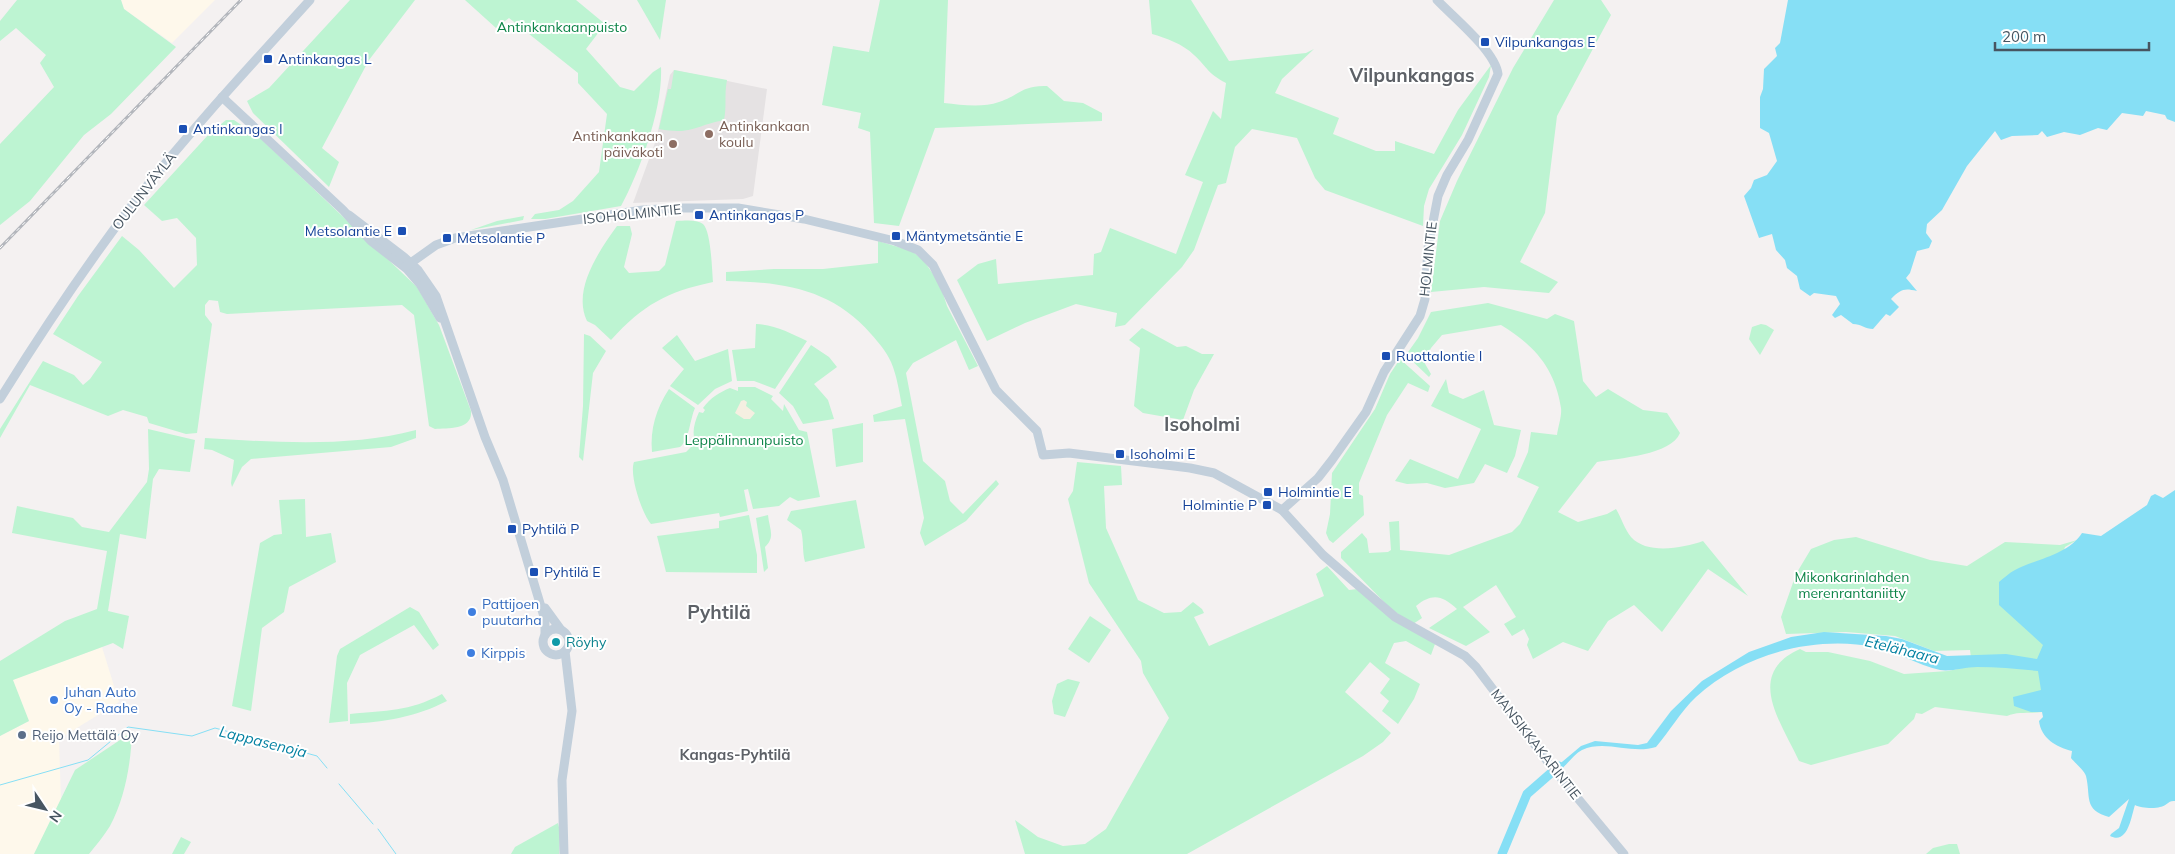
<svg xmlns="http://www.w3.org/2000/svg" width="2175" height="854" font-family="Mulish,sans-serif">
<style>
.commercial{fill:#fef8eb}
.education{fill:#e5e2e3}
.green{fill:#bdf4d2}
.sand{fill:#f5efe1}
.water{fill:#86dff5}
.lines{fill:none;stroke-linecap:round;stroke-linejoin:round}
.stream{stroke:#86dff5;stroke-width:1}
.river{stroke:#86dff5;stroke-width:9}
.secondary{stroke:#c2cfdb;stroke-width:9}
.rail-casing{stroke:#b3b6bc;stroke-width:3}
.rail{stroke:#fff;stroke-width:1;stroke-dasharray:4;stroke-linecap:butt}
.transit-dot{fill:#1a4fb4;stroke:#fff;stroke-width:2}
.education-dot{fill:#8d6e63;stroke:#fff;stroke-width:2}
.shop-dot{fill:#3f7fe0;stroke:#fff;stroke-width:2}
.culture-dot{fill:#0f9aa8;stroke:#fff;stroke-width:2}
.service-dot{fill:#5c6f8a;stroke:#fff;stroke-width:2}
.labels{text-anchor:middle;stroke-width:4;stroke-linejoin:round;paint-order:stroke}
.park-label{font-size:14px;fill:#0e8549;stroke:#fff}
.transit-label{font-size:14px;fill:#164399;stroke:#fff;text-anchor:start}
.education-label{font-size:14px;fill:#785e54;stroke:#fff;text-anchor:start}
.street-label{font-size:14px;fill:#475561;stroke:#fff}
.shop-label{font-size:14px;fill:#366cbe;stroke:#fff;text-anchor:start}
.culture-label{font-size:14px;fill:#0d838f;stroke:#fff;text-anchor:start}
.service-label{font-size:14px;fill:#4e5e75;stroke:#fff;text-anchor:start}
.water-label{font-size:15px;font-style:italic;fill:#0381a2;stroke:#fff}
.neighbourhood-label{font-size:15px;font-weight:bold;fill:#5d6167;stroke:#fff}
.district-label{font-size:19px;font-weight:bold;fill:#5d6167;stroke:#fff}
</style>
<rect width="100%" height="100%" fill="#f4f1f1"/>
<g class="commercial">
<polygon points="121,0 215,0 172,43 124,9"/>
<polygon points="102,647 119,702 59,739 61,801 34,854 0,854 0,736 29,721 12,680"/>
</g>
<polygon class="education" points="674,70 767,89 753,196 743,199 633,203 656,140 670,75"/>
<g class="green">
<polygon points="17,0 121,0 124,9 176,47 111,114 84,135 30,201 0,225 0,144 54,87 40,63 46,55 16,28 0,41 0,21"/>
<polygon points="350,0 415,0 369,60 322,148 339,162 329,187 253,113 247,101 269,88"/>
<path d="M465 0H576L605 24 586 49 620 87 634 91 653 72 661 67C663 108 640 171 621 206L545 219H531L535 214 559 210 573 201 599 172 607 114 578 83V73L509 18 496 28Z"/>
<polygon points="637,0 666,0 660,40"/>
<path d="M880 0H948L944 103C962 105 982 108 999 102 1020 95 1022 85 1047 86L1064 101 1083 103 1102 113V121L935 128 899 226 874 223 870 132 858 128 861 113 822 105 833 46 869 52Z"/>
<path d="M1149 0H1191L1229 61 1306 53 1314 49 1282 79 1275 93 1339 118 1333 134 1376 151H1395V141L1434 154 1458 110 1491 65 1489 77 1462 135 1429 189 1424 206 1423 226 1325 190 1315 178 1297 138 1252 129 1235 147 1226 183 1218 185 1194 250 1182 267 1125 325 1115 327 1117 313 1076 304 1025 323 987 341 957 280 978 264 996 259 998 284 1093 275 1094 254 1101 252 1110 228 1176 254 1203 182 1185 175 1213 111 1221 119 1226 83C1207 73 1208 68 1194 55 1183 44 1166 38 1152 34Z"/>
<polygon points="1554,0 1601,0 1611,15 1557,116 1545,213 1520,262 1558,282 1549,293 1484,287 1431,292 1440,221 1457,181 1513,68"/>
<path d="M674 70 727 80C724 95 727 106 724 120 694 126 692 135 659 129L668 89H671Z"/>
<path d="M226 120H234L259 137 417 287 439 325 471 411C473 430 448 428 435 429L429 426 414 315 402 305 227 314 220 312 218 301 209 300 205 305V315L212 324 197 433 186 434 149 423 147 417 123 410 108 416 30 385 0 438V429L43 361 74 375 83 385 90 379 102 362 53 334 78 296 122 236 139 250 174 288 197 265 196 238 177 218 162 221 144 205 209 134Z"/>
<polygon points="524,216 523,220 471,230 497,221"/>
<path d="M676 221C684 221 696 219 703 224 711 231 712 270 713 282 666 292 643 305 611 340L595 325 587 321C572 290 599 251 617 226H630L632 234 624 267 629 273 659 271 665 265Z"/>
<path d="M878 241 912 251 924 261 940 284 947 306 978 366 969 370 956 340 913 363 906 373 923 461 945 481 950 501 963 514 996 480 999 484 966 521 925 546 920 533 924 518 905 419 874 422 873 415 902 406C899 391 897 376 891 362 886 351 879 343 871 334 832 289 783 282 726 281V272L774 269H823L878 263Z"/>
<path d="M1488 303 1547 319 1555 314 1574 321 1583 381 1596 397 1608 389 1643 410 1667 413 1680 433C1671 455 1620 458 1597 462L1558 512 1578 522 1607 514 1616 509C1621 517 1625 530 1631 537 1647 555 1683 548 1703 541L1748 596 1708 569 1662 632 1634 605 1608 621 1588 651 1563 642 1533 659 1527 645 1529 639 1524 629 1512 636 1504 624 1516 617 1496 585 1463 607 1490 632 1466 646 1429 628 1457 609C1442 595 1432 593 1416 606L1422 618 1413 624 1391 609 1341 558V552L1362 533 1367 539 1369 553 1388 552 1391 550 1389 522 1399 521 1400 550 1449 555 1512 532 1520 524 1539 487 1517 477 1528 452 1531 432 1557 435C1558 427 1562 416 1561 408 1555 368 1534 345 1501 325L1442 335 1431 348 1424 362 1431 374 1429 377 1406 355 1418 338 1431 312Z"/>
<path d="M756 324C775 325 790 333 807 341L775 389 754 381H737L732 350 755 348Z"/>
<polygon points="1761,324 1766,325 1774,330 1760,355 1749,339 1752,327"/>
<polygon points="1142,328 1177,347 1186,346 1202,354 1214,354 1194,390 1183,420 1143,413 1134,406 1140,348 1129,340"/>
<polygon points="584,334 590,336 606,351 593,373 583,461 579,457 583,406"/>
<polygon points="677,335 695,361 728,349 732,381 715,389 698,405 670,386 684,369 662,348"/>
<polygon points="811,345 829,357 837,367 814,384 828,400 834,419 803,424 793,406 779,393"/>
<polygon points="1400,359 1430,386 1428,392 1408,383 1387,415 1359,483 1359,494 1363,496 1364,515 1333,543 1329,540 1326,533 1330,514 1332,473 1375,409 1390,374"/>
<polygon points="1446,379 1449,393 1463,399 1484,390 1494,425 1521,430 1515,456 1507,473 1485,464 1474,483 1445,488 1427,483 1407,484 1395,481 1410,459 1458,479 1481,429 1431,406"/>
<path d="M738 387H755L773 396 771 399 783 411 784 404 799 430 807 432 820 497 798 501 790 497 779 506 753 509 748 489 744 490 748 511 720 517 719 513 651 524C642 514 629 475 634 462L686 452 692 446V442H695C692 432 694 423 699 412L703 413 705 410 703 408C710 398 720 392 730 388L738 391Z"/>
<path d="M669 389 695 408C690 419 689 441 680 447L652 452C650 429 656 409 669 389Z"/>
<polygon points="863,423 863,462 836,467 832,429"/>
<polygon points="148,429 195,440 190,472 159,469 153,479 146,539 120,534 108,611 129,616 123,649 113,643 13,680 29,721 0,736 0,661 65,621 97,609 107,551 12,533 17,506 73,518 82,527 109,532 147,482 149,469"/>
<path d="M416 430V438L391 447 251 459 242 467 232 487 231 483 234 460 212 450 204 449 205 438C275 442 347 448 416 430Z"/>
<polygon points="1077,462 1121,466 1122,485 1104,486 1106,528 1138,600 1164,613 1181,612 1193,602 1202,609 1204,613 1194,617 1209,646 1324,596 1316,574 1327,566 1349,590 1358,589 1435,644 1431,655 1406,641 1394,643 1385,663 1420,684 1414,699 1398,724 1382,711 1389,701 1380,693 1390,679 1370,662 1345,692 1391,733 1383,742 1363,756 1187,854 1025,854 1015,820 1038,837 1063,846 1085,844 1106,829 1169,718 1143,673 1141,661 1089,583 1068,499 1073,491"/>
<polygon points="305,499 306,537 331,533 336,562 289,587 284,612 262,628 251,711 232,706 260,543 274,535 282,534 279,500"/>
<path d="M856 500 865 548 805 562C802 551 804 542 801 530L787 520 791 511Z"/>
<polygon points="749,515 757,555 757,573 666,572 657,536 719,528 719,521"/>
<path d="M768 515C769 528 776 537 765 547L768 568 764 572 756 518Z"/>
<path d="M1856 537 1930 560 1967 566 2005 542 2060 545 2077 540 2065 547 2040 622 2048 673 2037 712H2042C2029 714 2018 711 2007 716L1935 707 1922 714 1916 713 1914 719 1888 744 1811 765 1799 761C1781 722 1744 674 1800 649L1806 652H1828L1870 661 1904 674 1948 671 1972 666 1970 650 1934 651 1895 636 1846 632 1786 634 1781 617 1796 574 1811 549 1834 540Z"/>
<polygon points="410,607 419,612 439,645 433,650 414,625 360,655 347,683 348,721 329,723 337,656 340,649"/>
<polygon points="1090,616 1111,630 1089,663 1068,649"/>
<polygon points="1068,679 1080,682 1065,717 1054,714 1052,701 1057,684"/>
<path d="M442 694 447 701C416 717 385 722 350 724V714C387 710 408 712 442 694Z"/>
<path d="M132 732C131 763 125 798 110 826 104 836 96 845 89 854H34L75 770Z"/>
<polygon points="558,823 560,831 559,854 511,854 515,847"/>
<polygon points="181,837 191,842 184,854 172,854"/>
<polygon points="1949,844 1957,844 1960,854 1926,854 1933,848"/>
</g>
<polygon class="sand" points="744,400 747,402 746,406 755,413 750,419 744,419 735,413 741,401"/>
<g class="water">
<path d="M1788 0H2175V122L2167 119 2165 115 2146 111 2143 116 2122 113 2107 130 2098 128 2080 135 2064 132 2047 137 2042 131 2038 135 2012 136 2001 140 1995 131 1967 166 1942 210 1927 224 1926 233 1932 241 1929 248 1917 251 1910 273 1906 278 1917 291C1904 288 1901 289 1891 299L1899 307 1890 316 1886 314 1873 329C1865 329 1861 324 1853 324L1841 315 1835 318 1832 315 1840 304 1836 296 1814 293 1810 296 1800 289 1797 276 1787 268 1785 260 1776 250 1772 234 1759 238 1744 196 1751 188 1754 180 1767 175 1777 161 1769 133 1760 128V97L1763 89 1764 69 1777 56 1775 48 1780 43Z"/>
<path d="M2175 490V801C2168 800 2167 806 2160 807 2154 809 2140 808 2135 805 2131 817 2128 845 2110 836L2111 834 2119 828 2129 799 2109 817C2083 810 2091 796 2086 776 2084 770 2075 763 2071 758L2072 751C2056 747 2041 738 2039 721L2043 717 2042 712H2031L2014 706 2013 697 2041 690 2038 671C2017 669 1998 667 1977 667 1965 667 1951 672 1940 670 1917 665 1898 652 1875 647 1814 635 1743 654 1696 697 1680 712 1670 731 1656 747 1631 755 1606 739 1582 750 1574 754 1567 765 1559 771L1556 767 1581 746 1595 741 1638 745 1647 743 1671 711 1702 681 1749 652 1791 637 1824 632 1886 636 1902 639 1947 656 2006 654 2037 659 2043 645 1999 605V582C2004 578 2009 573 2015 570 2036 559 2068 555 2082 533L2101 536 2147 505 2151 496 2155 494 2163 498Z"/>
</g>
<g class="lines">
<g class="stream">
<polyline points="339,784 373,824"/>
<polyline points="0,785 88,760 128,727 192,736 215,728 317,756 327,768"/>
<polyline points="378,829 396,854"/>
</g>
<polyline class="river" points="1502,854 1527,794 1559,766"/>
<g class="secondary">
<polyline points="222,97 343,210 371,241 407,269 420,284 440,318"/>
<polyline points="349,215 404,257 418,270 436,296 485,437 503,480 545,620 545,635"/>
<polyline points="405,267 436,245 455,238 643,210 678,208 738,208 804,219 895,241 918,250 933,265 996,390 1037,431 1043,455 1069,453 1190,468 1214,473 1282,510 1323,555 1395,617 1465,656 1476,667 1551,766 1624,854"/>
<path d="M0 399C44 328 91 258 142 192 195 125 253 63 310 0"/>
<path d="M1282 510 1318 478 1332 460 1366 412 1384 372 1420 316 1425 299 1428 248 1438 196 1447 175 1468 140 1498 74C1495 51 1454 18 1437 0"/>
<polyline points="545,608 561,630"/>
<circle cx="556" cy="642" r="13"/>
<polyline points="564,854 562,780 572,711 565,651"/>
</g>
<defs>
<polyline id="rail" points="0,248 241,0"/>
</defs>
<use href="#rail" class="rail-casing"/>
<use href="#rail" class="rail"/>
</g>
<g class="transit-dot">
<rect x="1480" y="37" width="10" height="10" rx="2.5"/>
<rect x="263" y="54" width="10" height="10" rx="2.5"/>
<rect x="178" y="124" width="10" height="10" rx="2.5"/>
<rect x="694" y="210" width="10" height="10" rx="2.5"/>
<rect x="397" y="226" width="10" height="10" rx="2.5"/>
<rect x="891" y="231" width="10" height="10" rx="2.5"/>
<rect x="442" y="233" width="10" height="10" rx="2.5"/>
<rect x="1381" y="351" width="10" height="10" rx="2.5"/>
<rect x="1115" y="449" width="10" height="10" rx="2.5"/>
<rect x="1263" y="487" width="10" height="10" rx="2.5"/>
<rect x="1262" y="500" width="10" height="10" rx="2.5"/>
<rect x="507" y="524" width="10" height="10" rx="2.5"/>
<rect x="529" y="567" width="10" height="10" rx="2.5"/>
</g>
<g class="education-dot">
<circle cx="709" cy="134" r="5"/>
<circle cx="673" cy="144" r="5"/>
</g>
<g class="shop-dot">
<circle cx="472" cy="612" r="5"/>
<circle cx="471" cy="653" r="5"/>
<circle cx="54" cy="700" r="5"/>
</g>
<circle class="culture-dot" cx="556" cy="642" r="5"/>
<circle class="service-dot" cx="22" cy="735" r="5"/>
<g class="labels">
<g class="park-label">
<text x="562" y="32">Antinkankaanpuisto</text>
<text x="744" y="445">Leppälinnunpuisto</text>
<text x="1852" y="582">Mikonkarinlahden<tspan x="1852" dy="16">merenrantaniitty</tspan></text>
</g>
<g class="transit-label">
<text x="1495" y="47">Vilpunkangas E</text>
<text x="278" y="64">Antinkangas L</text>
<text x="193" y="134">Antinkangas I</text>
<text x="709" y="220">Antinkangas P</text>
<text x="392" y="236" text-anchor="end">Metsolantie E</text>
<text x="906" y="241">Mäntymetsäntie E</text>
<text x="457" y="243">Metsolantie P</text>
<text x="1396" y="361">Ruottalontie I</text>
<text x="1130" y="459">Isoholmi E</text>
<text x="1278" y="497">Holmintie E</text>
<text x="1257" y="510" text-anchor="end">Holmintie P</text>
<text x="522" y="534">Pyhtilä P</text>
<text x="544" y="577">Pyhtilä E</text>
</g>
<g class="education-label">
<text x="719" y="131">Antinkankaan<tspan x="719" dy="16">koulu</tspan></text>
<text x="663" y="141" text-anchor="end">Antinkankaan<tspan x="663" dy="16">päiväkoti</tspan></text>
</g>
<g class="street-label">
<text transform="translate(144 191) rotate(-52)" y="5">OULUNVÄYLÄ</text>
<text transform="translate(632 214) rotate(-6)" y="5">ISOHOLMINTIE</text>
<text transform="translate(1428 259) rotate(-84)" y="5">HOLMINTIE</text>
<text transform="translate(1536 744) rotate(52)" y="5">MANSIKKAKARINTIE</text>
</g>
<g class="shop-label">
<text x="482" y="609">Pattijoen<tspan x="482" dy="16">puutarha</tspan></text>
<text x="481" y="658">Kirppis</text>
<text x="64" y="697">Juhan Auto<tspan x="64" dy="16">Oy - Raahe</tspan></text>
</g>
<g class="culture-label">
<text x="566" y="647">Röyhy</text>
</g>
<g class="service-label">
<text x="32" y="740">Reijo Mettälä Oy</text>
</g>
<g class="water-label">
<text transform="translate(1902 650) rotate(14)" y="5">Etelähaara</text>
<text transform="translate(263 742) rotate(14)" y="5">Lappasenoja</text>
</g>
<g class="neighbourhood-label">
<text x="735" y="760">Kangas-Pyhtilä</text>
</g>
<g class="district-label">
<text x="1412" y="82">Vilpunkangas</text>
<text x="1202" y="431">Isoholmi</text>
<text x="719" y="619">Pyhtilä</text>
</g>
</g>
<g transform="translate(45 809) rotate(125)" stroke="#ffffff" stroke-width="4" paint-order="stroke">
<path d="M0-4L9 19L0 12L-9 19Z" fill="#475561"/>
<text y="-8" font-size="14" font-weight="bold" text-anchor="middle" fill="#475561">N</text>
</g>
<path d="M1995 42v8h154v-8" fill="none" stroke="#475561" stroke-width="2.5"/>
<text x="2002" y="42" font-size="15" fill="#475561" stroke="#ffffff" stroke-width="4" paint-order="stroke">200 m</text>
</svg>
